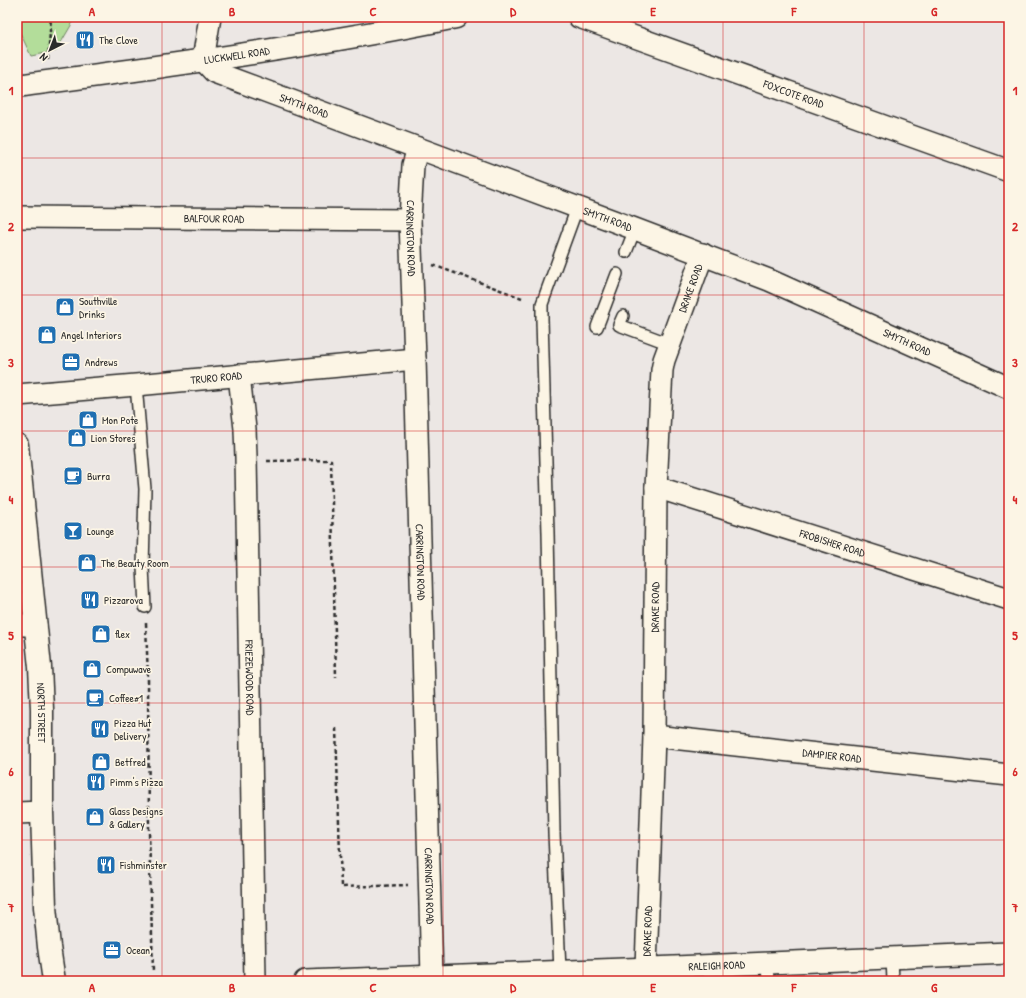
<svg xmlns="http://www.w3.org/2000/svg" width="1026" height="998" font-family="'Patrick Hand',sans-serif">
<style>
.green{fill:#b3dd9a;stroke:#6f8462}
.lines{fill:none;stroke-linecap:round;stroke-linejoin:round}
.service-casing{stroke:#2b2b2b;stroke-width:14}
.minor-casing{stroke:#2b2b2b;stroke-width:24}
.tertiary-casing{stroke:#2b2b2b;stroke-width:25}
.secondary-casing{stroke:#2b2b2b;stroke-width:25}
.path{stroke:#2b2b2b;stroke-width:2.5;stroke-dasharray:4 3;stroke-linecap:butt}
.service{stroke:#fcf5e5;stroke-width:11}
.minor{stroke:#fcf5e5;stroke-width:21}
.tertiary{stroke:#fcf5e5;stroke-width:22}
.secondary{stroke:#fcf5e5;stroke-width:22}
.grid{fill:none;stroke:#d62828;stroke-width:1;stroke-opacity:0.55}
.labels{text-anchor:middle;stroke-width:3.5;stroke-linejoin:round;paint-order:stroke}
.poi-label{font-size:11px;fill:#2b2b2b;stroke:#fcf5e5;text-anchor:start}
.street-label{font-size:11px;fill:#2b2b2b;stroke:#fcf5e5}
.neatline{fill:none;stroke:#d62828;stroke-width:1.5}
.grid-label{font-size:13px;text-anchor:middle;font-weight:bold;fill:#d62828}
</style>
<rect width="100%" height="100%" fill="#ece7e4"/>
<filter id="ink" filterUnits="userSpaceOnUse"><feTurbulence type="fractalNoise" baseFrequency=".025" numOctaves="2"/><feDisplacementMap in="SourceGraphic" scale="8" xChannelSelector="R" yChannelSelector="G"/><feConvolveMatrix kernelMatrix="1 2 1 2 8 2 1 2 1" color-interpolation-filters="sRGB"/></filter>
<g filter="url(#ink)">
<polygon class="green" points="17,17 75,17 73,22 56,51 31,56 17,26"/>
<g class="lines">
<defs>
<g id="service">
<polyline points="626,252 635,229"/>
<polyline points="623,316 619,325 670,344"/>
<polyline points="597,327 617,274"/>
<polyline points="136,385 145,489 143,567 145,607"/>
<polyline points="892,958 893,981"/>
<polyline points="768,963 769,981"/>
<polyline points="560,971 554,833 548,533 542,319 542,304 577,208"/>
</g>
<g id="minor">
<path id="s1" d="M210 17 203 60 214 72 635 229 769 280 1009 388"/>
<path id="s2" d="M579 17 1009 171"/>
<path id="s3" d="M418 148 413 165 410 220 415 359 432 977"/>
<path id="s4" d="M17 217 410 220"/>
<path id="s5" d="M239 375 245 429 246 457 255 981"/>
<path id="s6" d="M17 395 136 385 415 359"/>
<path id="s7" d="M656 487 1009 599"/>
<polyline points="17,625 36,625"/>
<path id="s8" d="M654 736 1009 775"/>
<polyline points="17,813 42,812"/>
<path id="s9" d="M305 981C540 972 774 964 1009 953"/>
<path id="s10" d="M646 981V968L654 736 656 487 662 370 664 360 703 254"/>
</g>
<g id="tertiary">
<path id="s11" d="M17 86C164 66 311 47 456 17"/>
</g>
<g id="secondary">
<path id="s12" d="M17 445 40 667 42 709V812L45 907 49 947 54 981"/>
</g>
</defs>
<use href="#service" class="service-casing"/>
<use href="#minor" class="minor-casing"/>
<use href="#tertiary" class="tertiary-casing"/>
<use href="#secondary" class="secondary-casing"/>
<g class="path">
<polyline points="48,60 51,17"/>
<polyline points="433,265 522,298"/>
<polyline points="267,461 331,460 336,677"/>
<polyline points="146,623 148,680 149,832 153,972"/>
<polyline points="336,728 341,887 408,885"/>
</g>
<use href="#service" class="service"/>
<use href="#minor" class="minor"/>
<use href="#tertiary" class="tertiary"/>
<use href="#secondary" class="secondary"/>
</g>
</g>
<path class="grid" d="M162 17V981M303 17V981M443 17V981M583 17V981M723 17V981M864 17V981M17 158H1009M17 295H1009M17 431H1009M17 567H1009M17 703H1009M17 840H1009"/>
<defs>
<symbol id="restaurant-square" viewBox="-11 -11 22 22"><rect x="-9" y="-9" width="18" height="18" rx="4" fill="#1f6fb2" stroke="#fcf5e5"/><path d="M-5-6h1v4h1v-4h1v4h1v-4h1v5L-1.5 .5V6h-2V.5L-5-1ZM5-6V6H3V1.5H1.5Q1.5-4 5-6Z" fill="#fff"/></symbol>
<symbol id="shop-square" viewBox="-11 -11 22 22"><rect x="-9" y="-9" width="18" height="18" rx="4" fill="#1f6fb2" stroke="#fcf5e5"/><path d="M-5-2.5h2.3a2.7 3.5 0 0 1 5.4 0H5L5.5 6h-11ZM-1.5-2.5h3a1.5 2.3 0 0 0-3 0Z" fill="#fff"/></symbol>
<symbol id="office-square" viewBox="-11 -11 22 22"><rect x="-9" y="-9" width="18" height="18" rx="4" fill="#1f6fb2" stroke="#fcf5e5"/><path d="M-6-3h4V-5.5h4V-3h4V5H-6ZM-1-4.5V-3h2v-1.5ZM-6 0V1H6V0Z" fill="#fff"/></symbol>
<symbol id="cafe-square" viewBox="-11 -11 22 22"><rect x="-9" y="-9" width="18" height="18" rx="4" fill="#1f6fb2" stroke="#fcf5e5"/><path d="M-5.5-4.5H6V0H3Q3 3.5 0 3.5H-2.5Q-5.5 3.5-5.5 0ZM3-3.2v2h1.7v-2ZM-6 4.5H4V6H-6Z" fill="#fff"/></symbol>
<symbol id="bar-square" viewBox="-11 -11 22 22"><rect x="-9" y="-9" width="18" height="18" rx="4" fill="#1f6fb2" stroke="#fcf5e5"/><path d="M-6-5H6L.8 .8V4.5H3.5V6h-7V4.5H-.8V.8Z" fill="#fff"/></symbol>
</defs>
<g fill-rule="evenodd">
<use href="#restaurant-square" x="74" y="29" width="22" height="22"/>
<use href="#shop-square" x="54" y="296" width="22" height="22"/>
<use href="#shop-square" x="36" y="324" width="22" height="22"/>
<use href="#office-square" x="60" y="351" width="22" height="22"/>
<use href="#shop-square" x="77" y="409" width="22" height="22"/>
<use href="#shop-square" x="66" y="427" width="22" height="22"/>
<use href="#cafe-square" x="62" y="465" width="22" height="22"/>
<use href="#bar-square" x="62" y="520" width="22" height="22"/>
<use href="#shop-square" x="76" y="552" width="22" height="22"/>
<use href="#restaurant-square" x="79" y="589" width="22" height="22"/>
<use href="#shop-square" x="90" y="623" width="22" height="22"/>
<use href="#shop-square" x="81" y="658" width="22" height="22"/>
<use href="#cafe-square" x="84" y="687" width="22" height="22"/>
<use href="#restaurant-square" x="89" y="718" width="22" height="22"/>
<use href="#shop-square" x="90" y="751" width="22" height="22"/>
<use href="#restaurant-square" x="85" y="771" width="22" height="22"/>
<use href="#shop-square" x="84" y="806" width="22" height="22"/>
<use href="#restaurant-square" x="95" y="854" width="22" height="22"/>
<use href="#office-square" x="101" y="939" width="22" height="22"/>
</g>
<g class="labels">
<g class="poi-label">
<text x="99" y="44">The Clove</text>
<text x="79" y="305">Southville<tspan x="79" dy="13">Drinks</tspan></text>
<text x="61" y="339">Angel Interiors</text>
<text x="85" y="366">Andrews</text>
<text x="102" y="424">Mon Pote</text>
<text x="91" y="442">Lion Stores</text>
<text x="87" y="480">Burra</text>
<text x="87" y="535">Lounge</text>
<text x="101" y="567">The Beauty Room</text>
<text x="104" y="604">Pizzarova</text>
<text x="115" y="638">flex</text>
<text x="106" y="673">Compuwave</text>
<text x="109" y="702">Coffee#1</text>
<text x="114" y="727">Pizza Hut<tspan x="114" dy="13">Delivery</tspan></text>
<text x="115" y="766">Betfred</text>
<text x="110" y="786">Pimm's Pizza</text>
<text x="109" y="815">Glass Designs<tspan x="109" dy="13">&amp; Gallery</tspan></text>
<text x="120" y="869">Fishminster</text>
<text x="126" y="954">Ocean</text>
</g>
<g class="street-label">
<text dy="4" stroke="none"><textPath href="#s11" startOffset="222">LUCKWELL ROAD</textPath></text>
<text dy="4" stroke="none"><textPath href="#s2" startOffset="228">FOXCOTE ROAD</textPath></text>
<text dy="4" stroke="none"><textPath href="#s1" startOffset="156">SMYTH ROAD</textPath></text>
<text dy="4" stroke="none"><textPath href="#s4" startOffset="197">BALFOUR ROAD</textPath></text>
<text dy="4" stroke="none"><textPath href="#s1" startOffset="480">SMYTH ROAD</textPath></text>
<text dy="4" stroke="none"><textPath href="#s3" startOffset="91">CARRINGTON ROAD</textPath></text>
<text dy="4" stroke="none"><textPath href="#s10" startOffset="698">DRAKE ROAD</textPath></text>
<text dy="4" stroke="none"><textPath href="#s1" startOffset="804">SMYTH ROAD</textPath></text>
<text dy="4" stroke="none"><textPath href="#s6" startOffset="200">TRURO ROAD</textPath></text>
<text dy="4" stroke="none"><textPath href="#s7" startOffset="185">FROBISHER ROAD</textPath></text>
<text dy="4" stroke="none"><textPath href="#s3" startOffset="415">CARRINGTON ROAD</textPath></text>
<text dy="4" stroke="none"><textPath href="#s10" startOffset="374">DRAKE ROAD</textPath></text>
<text dy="4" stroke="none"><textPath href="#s5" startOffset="303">FRIEZEWOOD ROAD</textPath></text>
<text dy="4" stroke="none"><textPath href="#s12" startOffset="269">NORTH STREET</textPath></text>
<text dy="4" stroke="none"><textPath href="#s8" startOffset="179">DAMPIER ROAD</textPath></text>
<text dy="4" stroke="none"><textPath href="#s3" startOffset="739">CARRINGTON ROAD</textPath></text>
<text dy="4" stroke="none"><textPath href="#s10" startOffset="50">DRAKE ROAD</textPath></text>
<text dy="4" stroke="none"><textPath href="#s9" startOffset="412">RALEIGH ROAD</textPath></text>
</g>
</g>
<rect width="1026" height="998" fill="none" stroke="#fcf5e5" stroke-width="44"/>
<g transform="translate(50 50) rotate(222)" stroke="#fcf5e5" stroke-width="3" paint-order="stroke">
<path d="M0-3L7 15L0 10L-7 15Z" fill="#2b2b2b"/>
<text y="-6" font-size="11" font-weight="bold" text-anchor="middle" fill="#2b2b2b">N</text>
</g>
<rect x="22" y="22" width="982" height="954" class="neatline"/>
<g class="grid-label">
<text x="92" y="16">A</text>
<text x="232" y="16">B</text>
<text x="373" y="16">C</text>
<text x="513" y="16">D</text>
<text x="653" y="16">E</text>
<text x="794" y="16">F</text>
<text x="934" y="16">G</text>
<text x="11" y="95">1</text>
<text x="1015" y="95">1</text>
<text x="11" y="231">2</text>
<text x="1015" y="231">2</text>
<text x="11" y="367">3</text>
<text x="1015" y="367">3</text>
<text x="11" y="504">4</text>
<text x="1015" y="504">4</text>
<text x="11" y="640">5</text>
<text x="1015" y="640">5</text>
<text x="11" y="776">6</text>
<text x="1015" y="776">6</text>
<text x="11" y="912">7</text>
<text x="1015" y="912">7</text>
<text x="92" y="992">A</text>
<text x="232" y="992">B</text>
<text x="373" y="992">C</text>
<text x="513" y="992">D</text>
<text x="653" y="992">E</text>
<text x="794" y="992">F</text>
<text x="934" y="992">G</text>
</g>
</svg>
